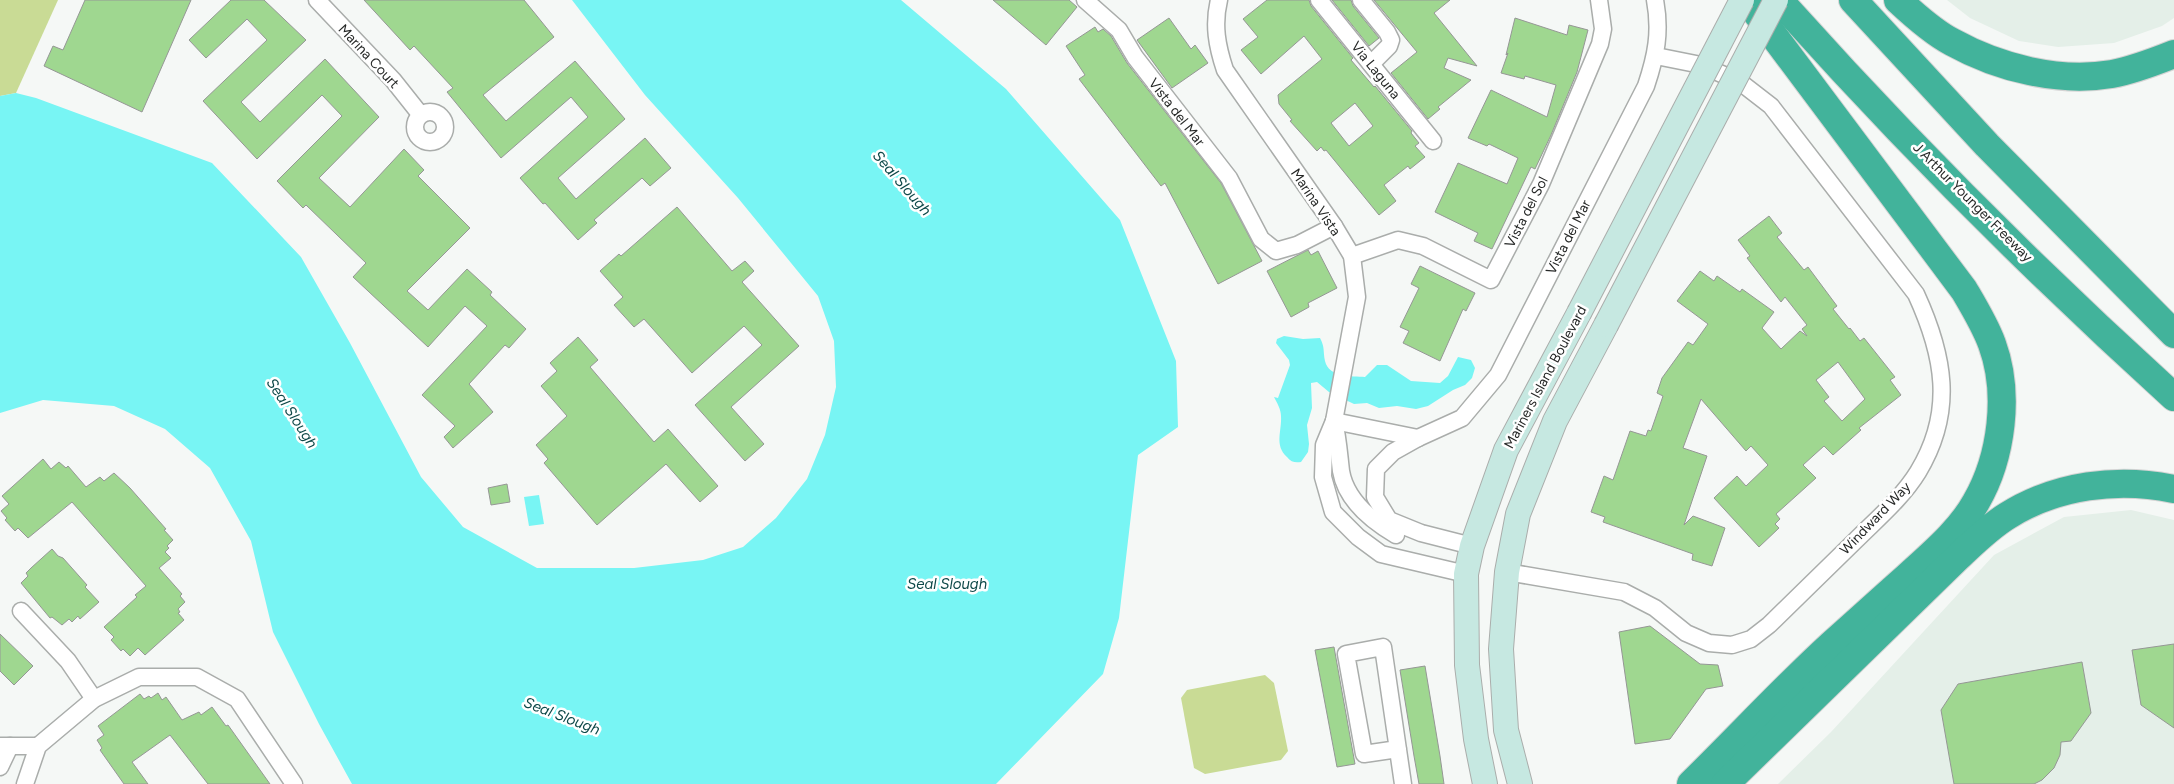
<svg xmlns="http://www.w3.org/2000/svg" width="2174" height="784" font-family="Figtree,sans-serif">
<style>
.built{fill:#e4efe8}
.green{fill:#c9db95}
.water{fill:#78f5f4}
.building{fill:#9fd790;stroke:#959795;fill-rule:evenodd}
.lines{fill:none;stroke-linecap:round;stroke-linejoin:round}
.minor-casing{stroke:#aaadab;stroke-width:19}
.secondary-casing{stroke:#aaadab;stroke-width:26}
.motorway-casing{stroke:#d4d4d4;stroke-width:30}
.minor{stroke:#fff;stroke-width:16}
.secondary{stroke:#c6e8e1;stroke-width:24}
.motorway{stroke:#42b39b;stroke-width:28}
.secondary-bridge-casing{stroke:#aaadab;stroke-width:26;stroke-linecap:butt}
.secondary-bridge{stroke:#c6e8e1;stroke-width:24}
.labels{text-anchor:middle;stroke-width:5;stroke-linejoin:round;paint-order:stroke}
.street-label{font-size:14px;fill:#262827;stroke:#fff}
.water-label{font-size:15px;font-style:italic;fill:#0d4848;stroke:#fff}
</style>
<rect width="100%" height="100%" fill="#f5f8f6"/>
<g class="built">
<polygon points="1947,0 2174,0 2174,18 2162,26 2114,43 2058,47 2019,41 1970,18"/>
<polygon points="2131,510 2174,520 2174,784 1778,784 1831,732 1994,555 2064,517"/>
</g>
<g class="green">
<polygon points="0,0 58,0 16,93 0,96"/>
<polygon points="1265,675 1274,683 1288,751 1281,760 1205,774 1194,768 1181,698 1187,690"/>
</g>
<g class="water">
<polygon points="572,0 901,0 1006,89 1120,220 1176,361 1178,427 1138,455 1119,618 1103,674 996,784 352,784 319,724 273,632 251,541 210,468 165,429 114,406 43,400 0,413 0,96 16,93 36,98 212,163 301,257 350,343 421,477 463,527 537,568 634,568 703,560 743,547 776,518 807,479 825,435 836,387 834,341 818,296 738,198 645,95"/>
<path d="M1284 336 1303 339 1320 338C1325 347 1323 352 1325 361 1329 378 1352 376 1365 377L1377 365H1387L1411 381 1440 383 1448 376 1458 357 1471 360 1475 368 1472 378 1465 385 1453 390 1428 406 1416 409 1397 406 1379 408 1367 403 1354 404 1329 392 1317 382 1311 383 1312 408 1307 425 1309 444 1308 452 1301 462C1295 463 1291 462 1287 457 1274 445 1282 431 1281 416 1281 409 1277 403 1274 397L1278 398 1290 365 1289 360 1276 343 1277 339Z"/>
<polygon points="539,495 544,524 529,526 524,497"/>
</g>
<g class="building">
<polygon points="85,0 191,0 142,112 44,66 53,46 63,50"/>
<polygon points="231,0 264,0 306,40 241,102 260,122 325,59 379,117 319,178 350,207 404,149 424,170 418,176 470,228 407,291 428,310 467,269 492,292 490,295 526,329 509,348 505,345 469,384 493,412 453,448 444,437 455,426 422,395 487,326 465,306 428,347 353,277 366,263 306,205 303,208 277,181 342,116 322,95 257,159 203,101 267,40 247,19 206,58 189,40"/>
<polygon points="364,0 524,0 554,37 483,95 506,121 575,61 625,119 558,178 576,199 645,138 671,168 650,186 642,178 594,220 597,223 578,240 545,203 543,204 520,178 588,117 571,97 501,158 447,92 453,88 414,46 410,50"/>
<polygon points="993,0 1069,0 1077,7 1046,45"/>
<path d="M1267 0H1309L1311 6 1353 58 1351 60 1374 87 1375 86 1412 131 1411 133 1419 143 1415 146 1425 157 1410 169 1408 166 1384 185 1396 201 1379 215 1326 150 1324 151 1321 147 1317 151 1290 121 1292 120 1279 104 1278 95 1322 59 1304 36 1261 74 1241 50 1258 37 1243 19ZM1355 103 1373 126 1349 146 1331 123Z"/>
<polygon points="1332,0 1351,0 1353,6 1379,38 1369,46"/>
<polygon points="1374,0 1450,0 1434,13 1477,66 1448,58 1444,68 1471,80 1438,107 1440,109 1428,119 1391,73 1417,52"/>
<polygon points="1169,18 1191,49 1195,45 1208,63 1172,88 1137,40"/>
<polygon points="1515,18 1567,35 1569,25 1588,30 1577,72 1551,135 1535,169 1531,167 1492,249 1474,241 1478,233 1435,212 1458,163 1507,184 1518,158 1489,144 1487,146 1468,138 1491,90 1547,117 1556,85 1525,76 1524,79 1501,73 1508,53 1506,55"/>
<polygon points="1095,27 1098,32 1103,29 1111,36 1127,63 1221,183 1262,261 1218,284 1165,183 1161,186 1079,79 1085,75 1066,46"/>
<polygon points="677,207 732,271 745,261 754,271 742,282 799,346 731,407 764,444 745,461 695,405 762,345 744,326 692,373 644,319 634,327 614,305 623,297 600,271 619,254 621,256"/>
<path d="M1769 216 1782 233 1777 237 1804 270 1808 267 1837 306 1833 309 1849 329 1850 328 1860 341 1864 338 1895 377 1890 380 1901 395 1859 428 1861 430 1833 455 1824 446 1803 465 1816 478 1776 514 1780 519 1775 524 1779 528 1759 547 1714 498 1737 476 1746 486 1768 465 1751 446 1746 451 1701 399 1683 448 1707 456 1684 525 1693 516 1725 528 1712 566 1692 560 1693 554 1603 522 1605 517 1591 512 1604 476 1613 480 1630 431 1646 436 1648 430 1651 431 1663 396 1657 393 1662 378 1688 342 1693 345 1708 324 1677 301 1700 271 1714 281 1717 276 1740 292 1742 289 1774 312 1762 328 1781 349 1800 331 1807 336 1802 329 1807 325 1785 297 1781 302 1747 258 1750 256 1738 240ZM1838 362 1865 399 1842 421 1824 401 1829 397 1816 380Z"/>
<polygon points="1308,250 1311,255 1318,251 1337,288 1308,303 1309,307 1291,317 1267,271"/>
<polygon points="1420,266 1475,293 1466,311 1463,309 1440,361 1403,343 1409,331 1400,327 1419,288 1411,284"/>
<polygon points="578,337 598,360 590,367 654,442 668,429 718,486 700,502 666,464 597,525 544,463 548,459 536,445 567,416 541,386 557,371 550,363"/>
<polygon points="43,459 51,469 59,462 66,468 68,466 86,487 100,477 104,481 114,473 130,488 166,529 164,530 173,540 167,546 169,548 165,552 171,558 159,568 182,594 180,596 185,602 178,609 180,612 178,613 184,620 145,655 138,648 130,656 123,649 121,651 111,640 114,637 104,627 137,597 135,595 146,586 72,502 28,538 18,528 15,531 5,520 7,518 1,511 9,504 2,496"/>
<polygon points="507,484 510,502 491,505 488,488"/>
<polygon points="52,549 58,556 63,558 87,585 85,587 99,602 80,619 78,616 72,622 69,619 62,625 52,617 50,618 21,583 28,576 26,573 31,568"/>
<polygon points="1650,626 1700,664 1718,665 1723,686 1706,689 1670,739 1635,744 1619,632"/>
<polygon points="0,634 33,666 14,685 0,671"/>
<polygon points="2174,644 2174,728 2141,705 2132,650"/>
<polygon points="1334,647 1355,764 1337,767 1315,650"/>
<polygon points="2082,662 2091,713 2071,741 2061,742 2060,755 2054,768 2042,780 2034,784 1954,784 1941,710 1958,684"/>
<polygon points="1425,666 1440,756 1444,784 1419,784 1414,756 1400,670"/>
<polygon points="158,693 162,700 166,697 182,720 199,712 201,715 212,707 226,726 228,725 270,784 208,784 170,735 132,762 148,784 124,784 100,750 102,748 97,740 104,735 98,726 140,694 144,699 149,696 151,698"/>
</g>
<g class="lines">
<defs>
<g id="minor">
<polyline points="317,0 393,80 420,114"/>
<polyline points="1085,0 1119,30 1135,57 1229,178 1261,239 1276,251 1297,245 1334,226"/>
<path d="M1219 0C1213 25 1217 46 1225 70L1334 226 1352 256 1357 297 1334 421 1324 445 1323 477 1333 512 1358 537 1381 554 1466 574"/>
<polyline points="1319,0 1433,141"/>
<polyline points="1361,0 1387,32 1391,40 1389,46 1371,64"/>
<circle cx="430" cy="127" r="15"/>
<polyline points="1352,256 1398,240 1423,246 1491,280 1541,184 1600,44 1603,29 1599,0"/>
<path d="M1334 421C1338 438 1339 454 1341 471 1346 501 1372 521 1396 535"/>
<polyline points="1334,421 1418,438"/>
<path d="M1472 546 1421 533 1389 520 1375 497 1376 469 1393 452 1418 438 1462 418 1498 375 1646 86C1656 56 1661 32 1655 0"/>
<path d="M1507 572 1624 592 1655 608 1686 633 1709 643 1732 645 1751 639 1769 625C1798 597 1827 568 1856 540 1877 519 1902 498 1918 472 1955 411 1944 355 1916 294L1771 106 1740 82 1701 65 1656 56"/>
<polyline points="21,611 68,661 94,699"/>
<polyline points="0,746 38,746"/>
<polyline points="1398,749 1364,754 1346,654 1383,647 1403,784"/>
<polyline points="0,767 10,746"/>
<polyline points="25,784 38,746 94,699 139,677 197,677 237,699 294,784"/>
</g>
<g id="secondary">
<polyline points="1485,784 1476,739 1467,665 1466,574 1472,546 1506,450 1579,313"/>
<polyline points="1520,784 1506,730 1501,649 1507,572 1518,514 1555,421 1606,325"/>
</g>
<g id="motorway">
<path d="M1779 0C1903 139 2036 272 2174 397"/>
<polyline points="1853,0 1987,145 2174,334"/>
<path d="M1898 0C1914 15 1933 32 1952 42 1999 68 2059 83 2112 74 2133 70 2154 62 2174 54"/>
<path d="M1691 784C1738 738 1783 689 1831 645 1857 622 1882 599 1907 577 1932 554 1960 531 1976 502 2002 457 2010 393 1992 344 1985 325 1974 307 1964 290L1747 0"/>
<path d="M1725 784 1957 558C1973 543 1989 527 2007 516 2056 485 2118 477 2174 489"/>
</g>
</defs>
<use href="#minor" class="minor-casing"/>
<use href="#secondary" class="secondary-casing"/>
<use href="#motorway" class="motorway-casing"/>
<use href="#minor" class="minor"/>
<use href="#secondary" class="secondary"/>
<use href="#motorway" class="motorway"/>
<defs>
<g id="secondary-bridge">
<polyline points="1579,313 1742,0"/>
<polyline points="1606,325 1776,0"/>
</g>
</defs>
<use href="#secondary-bridge" class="secondary-bridge-casing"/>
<use href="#secondary-bridge" class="secondary-bridge"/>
</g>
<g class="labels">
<g class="street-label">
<text transform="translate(369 56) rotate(47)" y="5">Marina Court</text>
<text transform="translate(1376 70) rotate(51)" y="5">Via Laguna</text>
<text transform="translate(1177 112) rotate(52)" y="5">Vista del Mar</text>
<text transform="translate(1316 202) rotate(56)" y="5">Marina Vista</text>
<text transform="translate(1973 202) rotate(45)" y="5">J Arthur Younger Freeway</text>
<text transform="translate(1526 212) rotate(-63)" y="5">Vista del Sol</text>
<text transform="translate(1568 237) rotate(-63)" y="5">Vista del Mar</text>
<text transform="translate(1545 377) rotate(-62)" y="5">Mariners Island Boulevard</text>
<text transform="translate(1875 518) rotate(-46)" y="5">Windward Way</text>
</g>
<g class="water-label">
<text transform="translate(902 183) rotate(49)" y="5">Seal Slough</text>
<text transform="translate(292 413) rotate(57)" y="5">Seal Slough</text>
<text x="947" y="589">Seal Slough</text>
<text transform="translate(562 716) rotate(21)" y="5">Seal Slough</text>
</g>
</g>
</svg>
